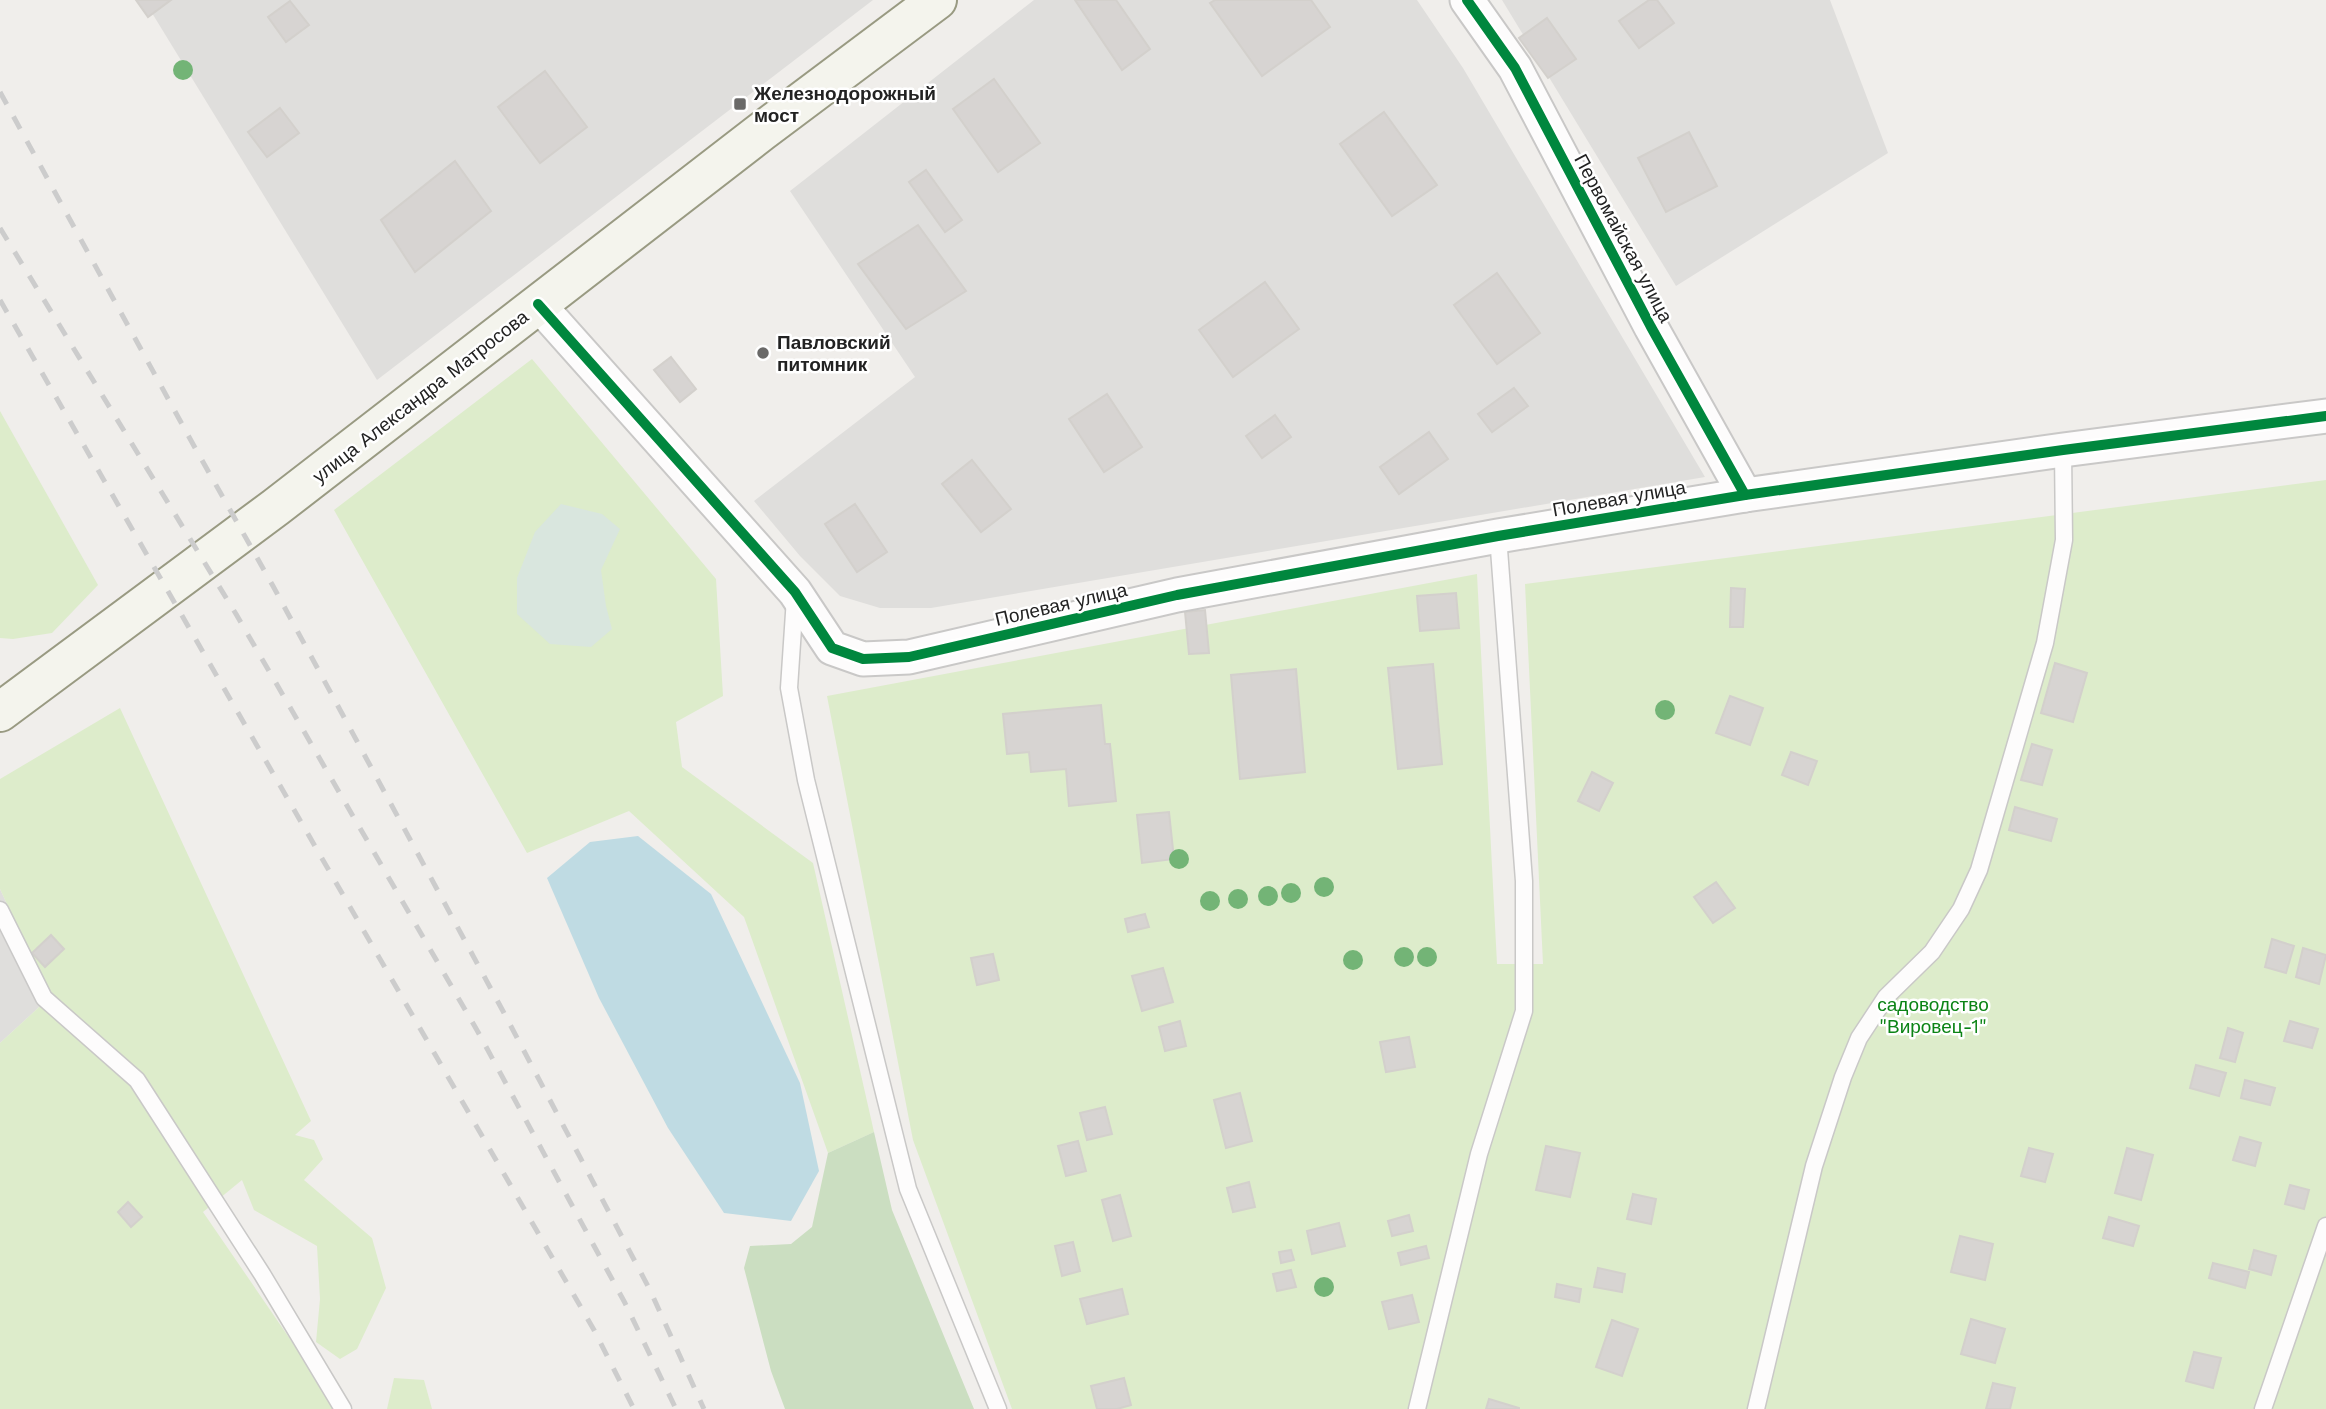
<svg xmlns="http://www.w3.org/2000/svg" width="2326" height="1409" font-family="'Work Sans',sans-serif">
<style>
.residential{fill:#dfdedc}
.grass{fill:#ddeccb}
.forest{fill:#cbdec1}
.wetland{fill:#d9e6de}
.water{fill:#bfdbe3}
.building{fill:#d7d4d2;stroke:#d3d0cc;stroke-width:2}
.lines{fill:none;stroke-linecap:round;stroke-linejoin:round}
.lane-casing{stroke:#c9c8c7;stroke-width:19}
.street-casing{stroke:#c9c8c7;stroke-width:37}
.secondary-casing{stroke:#999a82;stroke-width:42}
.lane{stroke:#fdfcfc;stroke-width:16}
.street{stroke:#fdfcfc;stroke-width:33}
.secondary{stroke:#f4f4ed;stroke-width:38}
.rail{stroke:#ccc;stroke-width:5;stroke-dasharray:14 14;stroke-linecap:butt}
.cycleway-casing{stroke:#fff;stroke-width:15}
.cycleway{stroke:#00873e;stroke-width:10}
.tree{fill:#73b476}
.poi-dot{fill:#6a6968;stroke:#fff;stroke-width:2.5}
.labels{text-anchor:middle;stroke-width:5;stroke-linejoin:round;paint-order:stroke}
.poi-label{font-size:19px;font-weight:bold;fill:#222;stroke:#fff;text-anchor:start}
.street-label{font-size:19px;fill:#222;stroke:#fff}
.park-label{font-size:19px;fill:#0c8416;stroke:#fff}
</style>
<rect width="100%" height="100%" fill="#f0eeeb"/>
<g class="residential">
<polygon points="144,0 873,0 377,380"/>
<polygon points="1034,0 1417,0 1463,68 1705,477 931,608 880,608 840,596 800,556 754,501 915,377 790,191"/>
<polygon points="1502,0 1830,0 1888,153 1676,286"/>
<polygon points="0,889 50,997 0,1043"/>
</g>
<g class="grass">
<polygon points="532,359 716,579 723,696 676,722 682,767 813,863 874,1132 828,1153 744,917 629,811 527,853 334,510"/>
<polygon points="0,411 98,585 52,633 13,639 0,638"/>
<polygon points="2326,480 2326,1409 1012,1409 913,1140 827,696 1477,574 1497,964 1543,964 1525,584"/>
<polygon points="120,708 311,1121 295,1135 314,1140 323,1159 304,1180 372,1238 386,1288 357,1349 340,1359 316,1342 320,1299 317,1246 254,1210 242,1180 203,1212 338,1409 0,1409 0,1043 50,997 0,889 0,779"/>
<polygon points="394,1378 424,1380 432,1409 387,1409"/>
</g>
<polygon class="forest" points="874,1132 892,1210 974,1409 785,1409 771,1371 744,1268 750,1246 791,1244 812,1227 828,1153"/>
<polygon class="wetland" points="561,504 602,514 620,529 601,570 606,606 612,629 591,647 550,644 517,614 517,578 535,532"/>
<polygon class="water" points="638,836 711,894 800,1083 819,1171 791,1221 724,1213 668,1128 599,998 547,878 590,842"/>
<g class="building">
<polygon points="136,0 171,0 148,17"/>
<polygon points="1075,0 1116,0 1150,49 1122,70"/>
<polygon points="1215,0 1311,0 1330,27 1262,76 1210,3"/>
<polygon points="1649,0 1657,0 1674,23 1639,48 1619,21"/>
<polygon points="290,1 309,25 286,42 268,17"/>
<polygon points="1547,18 1576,59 1548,78 1519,38"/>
<polygon points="545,71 587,127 540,163 498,107"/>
<polygon points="994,79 1040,143 998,172 953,109"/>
<polygon points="280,108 299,133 267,157 248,132"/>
<polygon points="1384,112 1437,185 1392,216 1340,144"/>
<polygon points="1689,132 1717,186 1666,212 1638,158"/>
<polygon points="455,161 491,211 415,272 381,220"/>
<polygon points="926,170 962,220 945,232 909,182"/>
<polygon points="918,225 966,291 906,329 858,264"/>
<polygon points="1497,273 1540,333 1497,364 1454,305"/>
<polygon points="1265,282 1299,329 1233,377 1199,330"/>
<polygon points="671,357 696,389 680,402 654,370"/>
<polygon points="1514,388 1528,406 1492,432 1478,414"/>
<polygon points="1107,394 1142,447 1104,472 1069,419"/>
<polygon points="1275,415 1291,437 1262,458 1246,436"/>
<polygon points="1429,432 1448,459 1399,494 1380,467"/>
<polygon points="972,460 1011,509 981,532 942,484"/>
<polygon points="855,504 887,552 857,572 825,524"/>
<polygon points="1731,588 1745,589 1743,627 1730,627"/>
<polygon points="1456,593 1459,628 1420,631 1417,596"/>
<polygon points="1205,610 1209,653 1189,654 1185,612"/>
<polygon points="2055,663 2087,673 2073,722 2041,713"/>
<polygon points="1433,664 1442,764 1398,769 1388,668"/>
<polygon points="1296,669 1305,772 1240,779 1231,675"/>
<polygon points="1730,696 1763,708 1750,745 1716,733"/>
<polygon points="1101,705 1105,744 1110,744 1116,801 1069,806 1066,769 1031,772 1029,752 1007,754 1003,714"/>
<polygon points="2032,744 2052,750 2042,785 2021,780"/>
<polygon points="1791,752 1817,761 1808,785 1782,775"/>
<polygon points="1592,772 1613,783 1599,811 1578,801"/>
<polygon points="2015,807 2057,819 2051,841 2009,830"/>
<polygon points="1169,812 1174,859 1142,863 1137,815"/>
<polygon points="1716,882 1735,908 1713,923 1694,897"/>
<polygon points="1145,914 1149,927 1128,932 1125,919"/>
<polygon points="51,935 64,949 45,967 32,953"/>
<polygon points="2272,939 2294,946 2286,973 2265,967"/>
<polygon points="2303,948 2326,955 2319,984 2296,977"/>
<polygon points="993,954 999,980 977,985 971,958"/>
<polygon points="1163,968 1173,1002 1142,1011 1132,976"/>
<polygon points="1180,1021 1186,1046 1165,1051 1159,1027"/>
<polygon points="2290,1021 2318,1029 2312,1048 2284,1041"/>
<polygon points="2228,1028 2243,1033 2235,1062 2220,1058"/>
<polygon points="1409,1037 1415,1067 1386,1072 1380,1042"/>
<polygon points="2196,1065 2226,1073 2219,1096 2190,1088"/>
<polygon points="2245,1080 2275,1088 2270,1105 2241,1098"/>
<polygon points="1240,1093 1252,1141 1226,1148 1214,1100"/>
<polygon points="1105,1107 1112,1134 1087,1140 1080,1113"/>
<polygon points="2240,1137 2261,1143 2255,1166 2233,1160"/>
<polygon points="1078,1141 1086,1171 1066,1176 1058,1146"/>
<polygon points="1546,1146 1580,1153 1570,1197 1536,1190"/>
<polygon points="2029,1148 2053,1154 2045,1182 2021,1176"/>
<polygon points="2127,1148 2153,1155 2141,1200 2115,1193"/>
<polygon points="1249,1182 1255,1207 1233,1212 1227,1188"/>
<polygon points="2290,1185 2309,1190 2304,1209 2285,1204"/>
<polygon points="1633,1194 1656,1199 1651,1224 1627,1219"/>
<polygon points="1120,1195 1131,1236 1113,1241 1102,1200"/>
<polygon points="128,1202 142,1217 131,1227 118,1212"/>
<polygon points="1409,1215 1413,1231 1392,1236 1388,1221"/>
<polygon points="2109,1217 2139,1226 2133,1246 2103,1238"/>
<polygon points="1339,1223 1345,1246 1312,1254 1307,1231"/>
<polygon points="1960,1236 1993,1244 1985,1280 1951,1272"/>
<polygon points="1073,1242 1080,1271 1062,1276 1055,1246"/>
<polygon points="1426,1246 1429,1258 1401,1265 1398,1253"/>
<polygon points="1291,1250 1294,1260 1281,1263 1279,1252"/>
<polygon points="2254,1250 2276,1256 2271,1275 2249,1269"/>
<polygon points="2213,1263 2249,1272 2245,1288 2209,1278"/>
<polygon points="1598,1268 1625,1274 1622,1292 1594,1287"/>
<polygon points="1291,1270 1296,1287 1277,1291 1273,1274"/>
<polygon points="1557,1284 1581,1289 1579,1302 1555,1297"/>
<polygon points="1122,1289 1128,1314 1087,1324 1080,1299"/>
<polygon points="1412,1295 1419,1322 1389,1329 1382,1302"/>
<polygon points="1971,1319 2005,1329 1995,1363 1961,1354"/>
<polygon points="1612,1320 1638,1329 1622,1376 1596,1367"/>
<polygon points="2194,1352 2221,1358 2213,1388 2186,1381"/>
<polygon points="1124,1378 1131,1405 1117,1409 1097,1409 1091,1386"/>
<polygon points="1993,1383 2015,1388 2010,1409 1986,1409"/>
<polygon points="1489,1399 1519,1408 1519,1409 1486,1409"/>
</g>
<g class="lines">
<defs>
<g id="lane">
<polyline points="795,598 789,688 806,780 908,1189 998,1409"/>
<polyline points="0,910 44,998 137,1080 262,1274 343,1409"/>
<polyline points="1417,1409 1479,1154 1524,1011 1524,881 1498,536"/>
<polyline points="1756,1409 1814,1166 1843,1077 1859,1038 1886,997 1932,952 1961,909 1979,870 2045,643 2064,540 2063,450"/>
<polyline points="2263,1409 2326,1226"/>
</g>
<g id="street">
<polyline points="1467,0 1515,68 1651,327 1745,495"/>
<polyline points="538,304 795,592 832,648 863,659 909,657 1177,595 1498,536 1745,495 2063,450 2326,416"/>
</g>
<polyline id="secondary" points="0,712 276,507 761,132 937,0"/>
</defs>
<use href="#lane" class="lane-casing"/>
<use href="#street" class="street-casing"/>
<use href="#secondary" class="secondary-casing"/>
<use href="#lane" class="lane"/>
<use href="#street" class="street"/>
<use href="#secondary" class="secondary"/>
<g class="rail">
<polyline points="0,92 194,446 273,586 504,1013 650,1290 704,1409"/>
<polyline points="0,228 236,614 478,1032 625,1303 676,1409"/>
<polyline points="0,300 594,1330 634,1409"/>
</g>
<defs>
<g id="cycleway">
<polyline points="1467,0 1515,68 1651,327 1745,495"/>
<polyline points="538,304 795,592 832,648 863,659 909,657 1177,595 1498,536 1745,495 2063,450 2326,416"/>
</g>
</defs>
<use href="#cycleway" class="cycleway-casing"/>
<use href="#cycleway" class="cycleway"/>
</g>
<g class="tree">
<circle cx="183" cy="70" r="10"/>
<circle cx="1665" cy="710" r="10"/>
<circle cx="1179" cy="859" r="10"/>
<circle cx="1324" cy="887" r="10"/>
<circle cx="1291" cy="893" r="10"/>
<circle cx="1268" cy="896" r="10"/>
<circle cx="1238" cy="899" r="10"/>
<circle cx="1210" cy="901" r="10"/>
<circle cx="1404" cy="957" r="10"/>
<circle cx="1427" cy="957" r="10"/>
<circle cx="1353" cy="960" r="10"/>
<circle cx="1324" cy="1287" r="10"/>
</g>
<g class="poi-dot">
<rect x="733" y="97" width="14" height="14" rx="3.5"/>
<circle cx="763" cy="353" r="7"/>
</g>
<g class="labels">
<g class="poi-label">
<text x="754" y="100">Железнодорожный<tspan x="754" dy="22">мост</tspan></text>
<text x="777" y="349">Павловский<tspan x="777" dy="22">питомник</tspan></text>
</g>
<g class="street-label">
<text transform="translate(1624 238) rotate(62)" y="7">Первомайская улица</text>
<text transform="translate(420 396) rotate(-38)" y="7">улица Александра Матросова</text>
<text transform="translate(1619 498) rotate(-10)" y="7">Полевая улица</text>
<text transform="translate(1061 604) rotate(-13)" y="7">Полевая улица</text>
</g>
<g class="park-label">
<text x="1933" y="1011">садоводство<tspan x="1933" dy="22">"Вировец-1"</tspan></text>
</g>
</g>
</svg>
